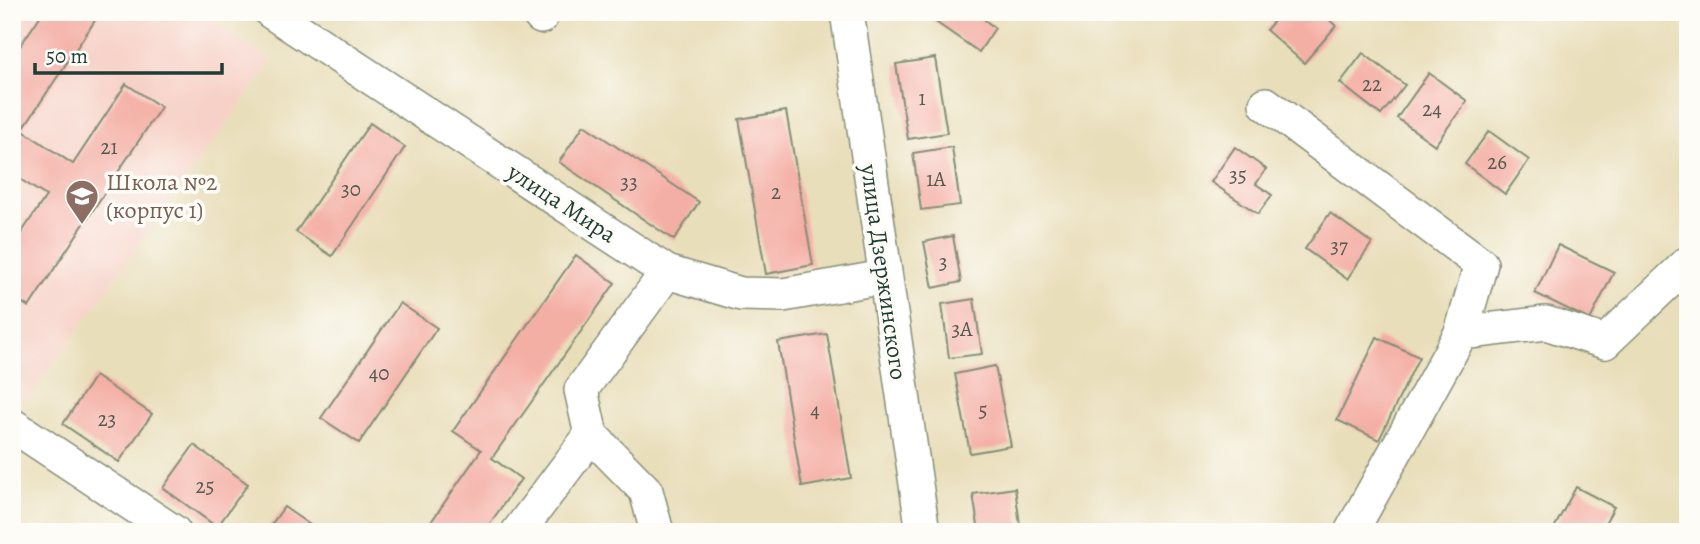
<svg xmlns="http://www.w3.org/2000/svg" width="1700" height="544" font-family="Alegreya,serif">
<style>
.built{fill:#f7d1c7}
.building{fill:#f4afa5}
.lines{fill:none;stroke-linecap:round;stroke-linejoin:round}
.minor-casing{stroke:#848e77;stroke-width:36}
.minor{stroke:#fff;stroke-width:33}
.labels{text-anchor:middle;stroke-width:7;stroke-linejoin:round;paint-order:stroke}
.number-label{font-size:21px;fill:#545a50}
.education-label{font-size:24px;fill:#785e54;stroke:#fdfcf7;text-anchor:start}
.street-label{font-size:24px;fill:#1f3d34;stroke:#fdfcf7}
</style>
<rect width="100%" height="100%" fill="#fdfcf7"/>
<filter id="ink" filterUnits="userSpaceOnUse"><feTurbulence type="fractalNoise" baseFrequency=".0143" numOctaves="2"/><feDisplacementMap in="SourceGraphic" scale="14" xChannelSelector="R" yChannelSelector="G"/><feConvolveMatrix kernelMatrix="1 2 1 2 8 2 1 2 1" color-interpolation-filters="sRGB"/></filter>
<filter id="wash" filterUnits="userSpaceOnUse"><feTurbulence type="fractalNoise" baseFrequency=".00686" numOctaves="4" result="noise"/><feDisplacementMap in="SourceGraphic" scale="28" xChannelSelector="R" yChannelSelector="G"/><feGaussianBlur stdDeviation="1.57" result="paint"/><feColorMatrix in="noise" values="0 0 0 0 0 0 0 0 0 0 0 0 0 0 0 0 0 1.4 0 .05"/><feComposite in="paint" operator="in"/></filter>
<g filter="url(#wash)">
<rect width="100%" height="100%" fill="#e9deba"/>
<polygon class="built" points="12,12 199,12 271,61 26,402 12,392"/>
<g id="blocks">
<g class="building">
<polygon points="43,12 92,12 98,16 22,130 73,164 126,84 161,107 29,307 12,296 12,247 46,196 12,174 12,58"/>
<polygon points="930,12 984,12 981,17 995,28 979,52 927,16"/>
<polygon points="1282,12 1321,12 1336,26 1304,63 1266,30"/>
<polygon points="1363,53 1405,85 1381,115 1340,83"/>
<polygon points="935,58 947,133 908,139 896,64"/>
<polygon points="1429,73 1467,101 1435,145 1397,118"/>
<polygon points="786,111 813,265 766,274 739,119"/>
<polygon points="370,123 405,147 332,256 296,232"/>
<polygon points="584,125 699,202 674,240 559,162"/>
<polygon points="1489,131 1529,160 1505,194 1465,164"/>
<polygon points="952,147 960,205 921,210 913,153"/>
<polygon points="1235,147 1266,169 1256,184 1272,195 1258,214 1211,182"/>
<polygon points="1330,213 1372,243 1347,279 1305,249"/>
<polygon points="953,236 961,282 933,288 924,242"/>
<polygon points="1558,245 1614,272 1590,320 1535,293"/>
<polygon points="576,255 615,283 492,458 521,479 484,532 424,532 481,450 453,431"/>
<polygon points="974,299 982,354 949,358 942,304"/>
<polygon points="400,303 437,328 359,443 321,418"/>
<polygon points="827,334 851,478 802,487 778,342"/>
<polygon points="1377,337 1419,357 1379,440 1337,420"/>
<polygon points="995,366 1011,446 970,453 955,374"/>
<polygon points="95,376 152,414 119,462 63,424"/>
<polygon points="194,445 248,484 217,527 163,488"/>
<polygon points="1576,487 1614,507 1600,532 1552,532"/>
<polygon points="1015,488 1021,532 979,532 973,494"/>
<polygon points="284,507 320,532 266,532"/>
</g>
</g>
</g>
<g filter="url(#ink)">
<use href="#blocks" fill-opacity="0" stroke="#848e77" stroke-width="2"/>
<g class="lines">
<defs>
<g id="minor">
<polyline points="271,12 667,272 741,294 783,295 884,277"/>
<polyline points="537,12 541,17"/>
<polyline points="847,12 923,532"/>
<polyline points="1266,104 1481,264 1461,333 1351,532"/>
<polyline points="1461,333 1546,323 1605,342 1688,263"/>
<polyline points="12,425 174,532"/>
<polyline points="591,435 646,491 657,532"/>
<polyline points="518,532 591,435 581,390 667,272"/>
</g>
</defs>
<use href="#minor" class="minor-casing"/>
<use href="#minor" class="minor"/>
</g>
</g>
<defs>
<symbol id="school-pin" viewBox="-11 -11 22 30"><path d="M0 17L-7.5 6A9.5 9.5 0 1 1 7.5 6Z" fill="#8d6e63" stroke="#fdfcf7"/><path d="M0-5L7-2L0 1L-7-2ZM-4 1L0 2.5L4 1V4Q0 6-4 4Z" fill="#fff"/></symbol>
</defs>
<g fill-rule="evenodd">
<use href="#school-pin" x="63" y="177" width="38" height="52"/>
</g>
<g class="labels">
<g class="number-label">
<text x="1372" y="91">22</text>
<text x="922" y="105">1</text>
<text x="1432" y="116">24</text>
<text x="109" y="154">21</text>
<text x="1497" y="169">26</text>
<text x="1238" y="182">35</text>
<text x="936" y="186">1А</text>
<text x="629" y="189">33</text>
<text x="351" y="196">30</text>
<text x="776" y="199">2</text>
<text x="1339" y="253">37</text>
<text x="943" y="269">3</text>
<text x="962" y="336">3А</text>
<text x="379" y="380">40</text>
<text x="815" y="417">4</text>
<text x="983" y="417">5</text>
<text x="107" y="426">23</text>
<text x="205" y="493">25</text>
</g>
<g class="education-label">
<text x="106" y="190">Школа №2<tspan x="106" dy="28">(корпус 1)</tspan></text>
</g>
<g class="street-label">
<text transform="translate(562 203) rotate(33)" y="8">улица Мира</text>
<text transform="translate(884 272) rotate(82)" y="8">улица Дзержинского</text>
</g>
</g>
<rect width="1700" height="544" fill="none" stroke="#fdfcf7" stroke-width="42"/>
<path d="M35 63v10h187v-10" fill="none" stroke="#1f3d34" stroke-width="3.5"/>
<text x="46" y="63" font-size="21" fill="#1f3d34" stroke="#fdfcf7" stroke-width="5" paint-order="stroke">50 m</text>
</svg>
